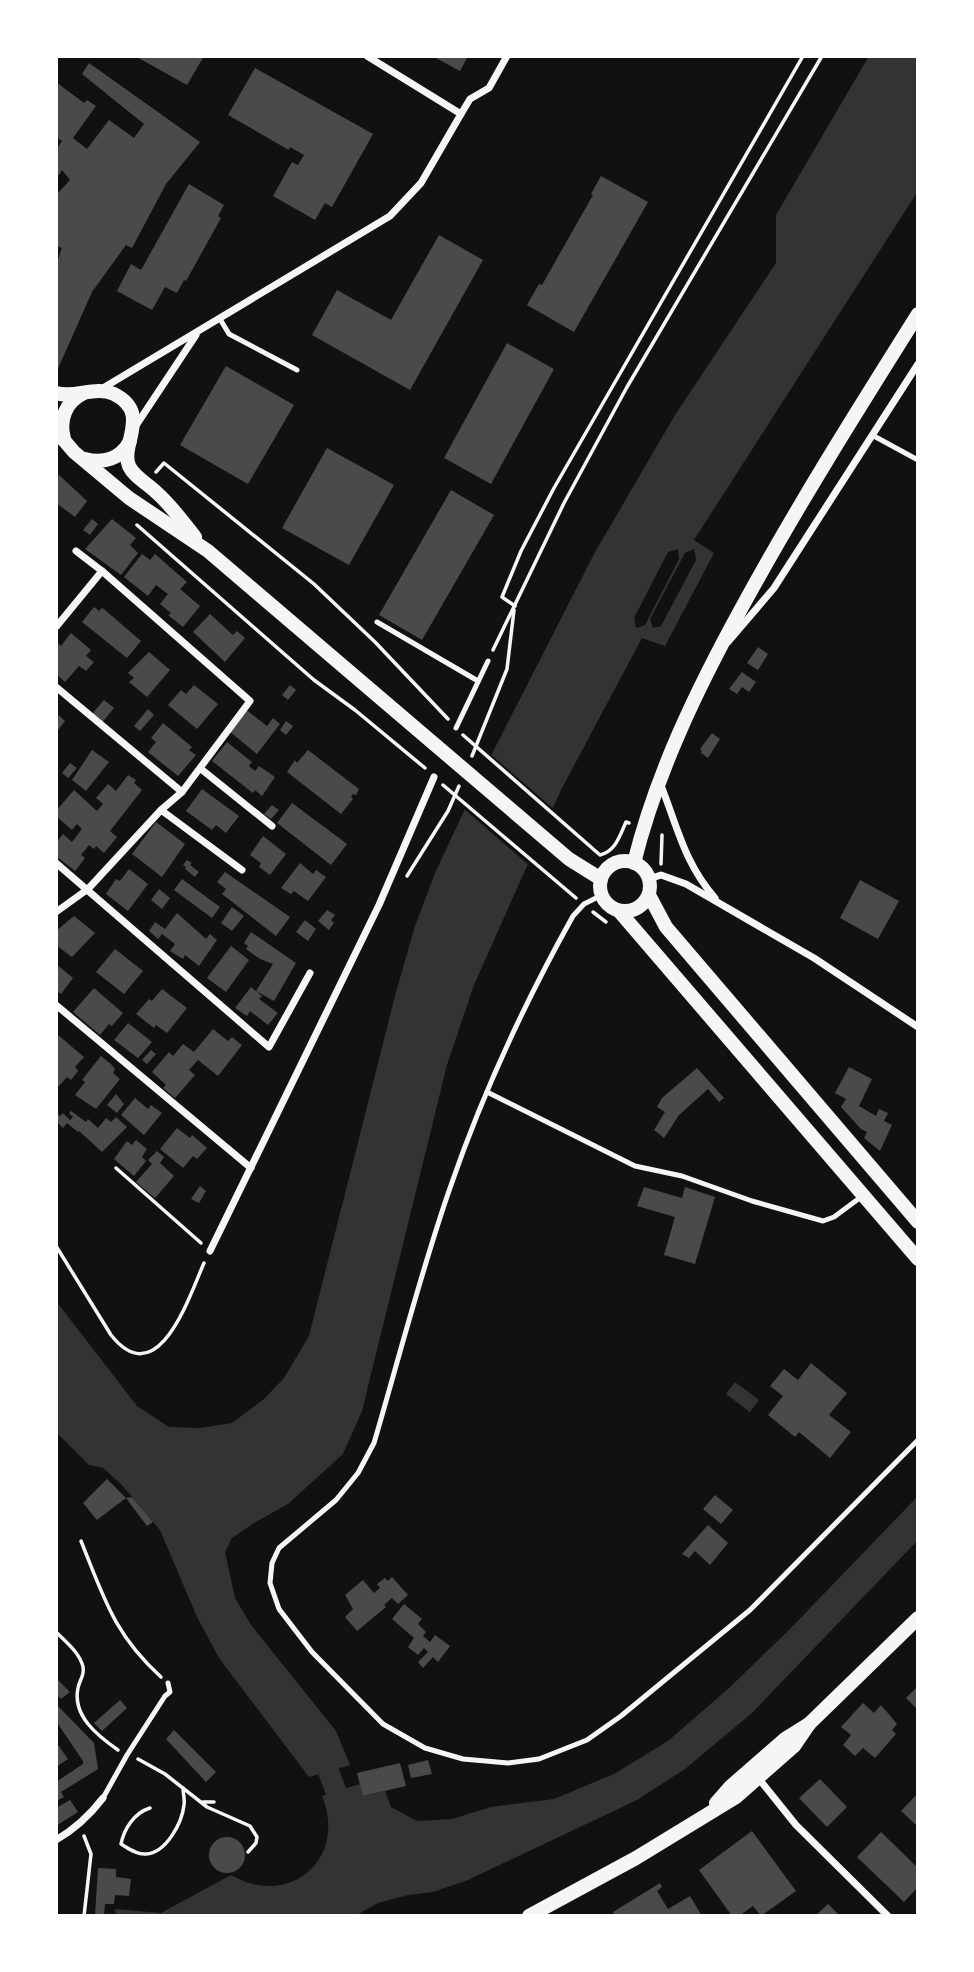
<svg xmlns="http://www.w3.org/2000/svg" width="974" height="1972" font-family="Literata,serif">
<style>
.water{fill:#333;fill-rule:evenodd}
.pier{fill:#111}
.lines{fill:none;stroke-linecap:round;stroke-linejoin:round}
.canal{stroke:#333;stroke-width:21}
.building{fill:#4a4a4a}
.path{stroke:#f5f5f5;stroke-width:3.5}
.service{stroke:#f5f5f5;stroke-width:5}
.minor{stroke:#f5f5f5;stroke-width:7}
.secondary{stroke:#f5f5f5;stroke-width:14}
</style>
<rect width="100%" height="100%" fill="#111"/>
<g class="water">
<path d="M869 56H918V191L694 540 714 553 665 646 642 638 561 790 474 985 447 1065 362 1411 343 1454 288 1504 254 1523 232 1538 225 1552 235 1598 251 1625 336 1731 350 1765 309 1777 219 1658 197 1617 160 1530 122 1485 103 1468 89 1465 56 1432V1301L137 1406 169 1427 200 1428 232 1423 264 1399 284 1378 309 1336 396 992 415 926 435 873 478 781 594 554 675 415 776 263V215ZM678 549 679 559 645 625 636 628 634 618 668 552ZM694 549 696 560 661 626 653 628 650 619 685 553Z"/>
<polygon points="735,1382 759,1400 750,1412 726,1394"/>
<path d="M918 1496V1540L752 1713 685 1769 637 1800 468 1880 433 1892 408 1895 378 1903 355 1916H116L115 1909 161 1913 231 1875C289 1909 348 1859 322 1796L360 1784 363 1796 385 1791 391 1807 417 1821 452 1819 491 1807 554 1799 614 1774 668 1741 729 1688 789 1630Z"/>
</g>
<polygon class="pier" points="488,752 556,811 530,866 462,807"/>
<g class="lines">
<polyline class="canal" points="316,1745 321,1752 345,1815"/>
</g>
<g class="building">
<polygon points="135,56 204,56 187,85"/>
<polygon points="432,56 468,56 460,71"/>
<polygon points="89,63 200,142 166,184 132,248 126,245 92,292 56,373 56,265 62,248 56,246 56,195 70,180 62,170 59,175 56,173 56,146 58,147 62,141 56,137 56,82 84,103 87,100 96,106 73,138 87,149 109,120 134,138 144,124 82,74"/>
<polygon points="255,68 373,134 332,207 325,203 315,220 273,196 292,162 298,165 304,155 290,147 289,150 228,115"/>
<polygon points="601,176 648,202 574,332 527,305 539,284 542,285 593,195 591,194"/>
<polygon points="189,184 224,205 218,216 221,218 186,281 184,280 177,293 165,287 152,310 117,291 131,264 141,270"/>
<polygon points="439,235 483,260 410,390 312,335 337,290 391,320"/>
<polygon points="507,343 554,369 491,484 444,458"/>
<polygon points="226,366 294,405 248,484 180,445"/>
<polygon points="327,448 394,485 349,565 282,528"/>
<polygon points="59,475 87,501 75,517 56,503 56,480"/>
<polygon points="451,490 494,515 422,640 379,615"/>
<polygon points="92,519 98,524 90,535 83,530"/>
<polygon points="112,519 136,538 130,545 138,553 121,575 85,549"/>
<polygon points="142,554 150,560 155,554 187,582 180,589 200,606 183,627 168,615 171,613 160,604 168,594 156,585 148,596 124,577"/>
<polygon points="94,607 99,611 102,608 105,610 141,641 127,658 82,622"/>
<polygon points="210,614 233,635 237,631 245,638 225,662 193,632"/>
<polygon points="71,633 91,650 86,656 94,662 86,671 79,666 65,682 56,674 56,645 58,643 61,646"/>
<polygon points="758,647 768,654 758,670 747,663"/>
<polygon points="149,652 170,670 147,697 129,682 134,678 128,673"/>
<polygon points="742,672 756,682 749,692 742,687 737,694 729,689"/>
<polygon points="194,685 218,704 197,729 168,705 181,690 186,694"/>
<polygon points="290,685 296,690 288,700 282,695"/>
<polygon points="104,700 114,708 101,724 91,715"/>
<polygon points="148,709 154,715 140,731 134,726"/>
<polygon points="245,709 267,726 273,718 280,724 257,754 229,731"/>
<polygon points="56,713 65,721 56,733"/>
<polygon points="286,721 293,726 286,735 280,730"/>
<polygon points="163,723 192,747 189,750 196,755 178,776 148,752 156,742 151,738"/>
<polygon points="712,733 720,739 708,758 701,753 702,751 700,749"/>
<polygon points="227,742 252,762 249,766 255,771 259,766 275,777 262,796 255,790 253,793 212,761"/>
<polygon points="92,750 109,762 86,791 72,780"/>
<polygon points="308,750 359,789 356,795 353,794 351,797 353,799 341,814 287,772 295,760 297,763"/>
<polygon points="70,763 77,768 68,778 62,773"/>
<polygon points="128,775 136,780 134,783 142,790 110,831 117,837 104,853 96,846 94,849 89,845 81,855 85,858 75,871 56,856 56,843 63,834 72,842 82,829 77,824 72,830 56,816 56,811 74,790 97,811 103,804 96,798 108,784 116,791"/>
<polygon points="202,789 239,816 226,833 216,825 212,830 186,811"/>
<polygon points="292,803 347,844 331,865 277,823"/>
<polygon points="272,805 279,810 271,819 264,814"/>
<polygon points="156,822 185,844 162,877 132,854"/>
<polygon points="263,836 286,854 270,875 259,867 261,863 250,855"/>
<polygon points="187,860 192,863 190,865 199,872 195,877 185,869 186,867 183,865"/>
<polygon points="300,863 313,874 316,870 326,877 308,901 294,891 291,894 281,888"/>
<polygon points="129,869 148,884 128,911 106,894 116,879 120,881"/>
<polygon points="225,872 290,917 276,936 222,894 226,889 217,882"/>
<polygon points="182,879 220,907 212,918 174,890"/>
<polygon points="860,880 899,901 878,939 840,918"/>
<polygon points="159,889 170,898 162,909 151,900"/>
<polygon points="232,907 244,916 232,931 221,923"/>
<polygon points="327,910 335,915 331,920 334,923 329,930 318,921"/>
<polygon points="177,913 206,939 210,934 217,940 199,966 185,955 183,959 170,951 175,944 162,934 158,939 149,931 155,922 165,929"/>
<polygon points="74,916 95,933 72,957 56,945 56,931"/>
<polygon points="305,920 316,929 308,941 296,932"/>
<polygon points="251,932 296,963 274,1001 256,991 273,964 260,959 246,949 248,946 244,943"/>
<polygon points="231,946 249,960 226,992 207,978"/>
<polygon points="115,949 143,971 124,994 96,972"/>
<polygon points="56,964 73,978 61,994 56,990"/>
<polygon points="251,987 262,996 259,999 278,1013 268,1025 250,1011 247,1016 235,1008"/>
<polygon points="94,988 123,1013 112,1026 109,1024 100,1035 73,1012"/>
<polygon points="162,989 187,1008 167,1033 156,1025 154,1028 136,1014 149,999 152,1001"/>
<polygon points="128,1023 152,1042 138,1058 114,1040"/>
<polygon points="213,1029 228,1041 232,1037 242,1045 218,1076 198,1060 189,1070 195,1075 175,1098 163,1088 166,1085 152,1072 169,1052 173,1056 183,1044 194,1052"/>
<polygon points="58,1035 84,1057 75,1067 78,1071 71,1080 67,1077 59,1086 56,1084 56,1038"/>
<polygon points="151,1050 156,1054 147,1064 142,1060"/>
<polygon points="101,1056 111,1064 115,1069 113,1073 120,1079 96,1109 75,1095 85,1082 82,1080"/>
<polygon points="849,1067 872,1079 859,1106 876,1116 879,1109 888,1113 884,1121 892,1125 880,1151 864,1138 867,1132 861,1129 841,1107 846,1099 835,1093"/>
<polygon points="697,1068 724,1098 719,1102 708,1089 679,1115 664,1138 654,1130 665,1112 657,1107 662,1098"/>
<polygon points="116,1094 124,1104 117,1113 107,1105"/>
<polygon points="135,1098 148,1109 151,1105 162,1113 144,1135 121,1115"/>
<polygon points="71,1111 86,1122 88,1119 98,1128 106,1118 111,1122 116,1117 127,1127 102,1152 79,1131 78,1132 67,1123 63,1128 56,1121 56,1112 60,1116 63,1113 70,1120 73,1117 69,1113"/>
<polygon points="177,1128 190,1138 192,1135 207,1148 197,1159 193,1156 183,1168 160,1149"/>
<polygon points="136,1140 147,1149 142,1157 146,1161 134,1176 114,1159 127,1141 132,1145"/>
<polygon points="157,1151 164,1157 160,1163 174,1176 155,1198 136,1182 152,1164 148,1160"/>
<polygon points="200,1186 206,1191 199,1203 191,1199"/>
<polygon points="644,1187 682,1198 685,1187 715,1197 695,1264 664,1255 675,1217 637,1206"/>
<polygon points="811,1363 847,1393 829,1415 851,1432 830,1458 799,1432 795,1437 768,1415 783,1396 770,1386 784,1369 798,1380"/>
<polygon points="107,1479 126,1498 97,1520 83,1503"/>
<polygon points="715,1495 733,1510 721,1524 703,1509"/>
<polygon points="132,1497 153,1522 147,1526 126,1498"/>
<polygon points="708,1525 728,1543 710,1565 695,1551 689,1558 682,1554"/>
<polygon points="392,1577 408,1595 398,1604 392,1598 384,1605 386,1607 357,1631 345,1617 353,1609 345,1595 363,1580 374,1593 380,1588 377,1584 385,1578 388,1581"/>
<polygon points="404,1604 422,1619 418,1624 426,1632 423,1636 430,1642 435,1635 450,1646 438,1662 433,1657 423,1668 418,1662 428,1652 424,1648 418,1655 408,1647 414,1638 392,1619"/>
<polygon points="56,1678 70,1692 61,1699 56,1694"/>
<polygon points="918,1686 918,1710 906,1698"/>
<polygon points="120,1700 127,1708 102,1731 94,1723"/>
<polygon points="863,1703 874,1713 881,1705 897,1724 892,1730 896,1734 875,1758 863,1748 855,1756 843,1745 851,1735 841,1727"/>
<polygon points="56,1704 94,1743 98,1769 61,1792 64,1797 58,1800 56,1782 83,1764 83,1761 56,1721"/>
<polygon points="174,1730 216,1772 206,1782 166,1739"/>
<polygon points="56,1742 68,1759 56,1767"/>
<polygon points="428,1760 432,1774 411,1778 408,1765"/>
<polygon points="400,1763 406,1786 363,1796 357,1773"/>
<polygon points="820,1779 847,1807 827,1827 799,1798"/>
<polygon points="918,1793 918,1827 901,1811"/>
<polygon points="70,1800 78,1812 56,1826 56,1808"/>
<polygon points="752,1831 796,1891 761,1916 753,1906 739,1916 732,1916 699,1870"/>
<polygon points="881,1832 918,1868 918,1887 904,1902 857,1857"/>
<circle cx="227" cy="1855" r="18"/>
<polygon points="98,1868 116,1869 116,1877 131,1879 129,1896 115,1895 114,1904 105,1904 104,1916 95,1915"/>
<polygon points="660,1883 662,1887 657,1891 668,1909 690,1896 702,1916 616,1916 613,1912"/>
<polygon points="828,1904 840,1916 815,1916"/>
</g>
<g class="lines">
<g class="path">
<polyline points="156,472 164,463 314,584 375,642 448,719"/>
<polyline points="137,525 314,680 355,710 425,768"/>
<polyline points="515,606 502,597 521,551 554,488 803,56"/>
<polyline points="493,650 564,503 627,387 822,56"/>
<path d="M463 735 600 855C616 851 620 835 626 822L629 823"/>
<polyline points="472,756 507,669 514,610"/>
<polyline points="443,785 576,898"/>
<polyline points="661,864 662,835"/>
<polyline points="407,876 448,811 459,786"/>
<polyline points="593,912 606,922"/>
<polyline points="116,1168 201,1243"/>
<path d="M56 1246 111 1335C158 1394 189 1297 204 1263"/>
<path d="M81 1541C104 1598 114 1634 161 1677"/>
<path d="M56 1632C66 1642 80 1653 83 1667 85 1675 79 1681 78 1688 72 1716 98 1736 118 1750"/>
<polyline points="138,1759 165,1774 207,1807 250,1826 257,1837 256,1843 248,1852"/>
<polyline points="203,1802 214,1802"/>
<path d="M150 1808C134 1813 124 1829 121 1844 128 1848 137 1855 146 1854 166 1853 182 1823 184 1805 185 1800 183 1793 183 1788"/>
<polyline points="84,1836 91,1854 84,1916"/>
</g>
<g class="service">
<polyline points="220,319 229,334 297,370"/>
<polyline points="872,435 918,460"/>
<polyline points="377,622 478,681"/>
<polyline points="456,728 488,661"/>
<path d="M600 896 584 904 573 916C525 1002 482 1095 450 1188 421 1271 399 1358 374 1443L358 1473 336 1500 279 1548 272 1563 270 1583 279 1609 312 1652 383 1724 425 1748 463 1759 508 1763 539 1759 587 1740 621 1716 750 1610 918 1440"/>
<polyline points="487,1092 635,1166 682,1176 752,1201 823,1221 834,1217 861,1197"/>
<polyline points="103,1798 127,1755 165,1696 170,1692 168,1683"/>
</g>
<g class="minor">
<polyline points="461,114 470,99 489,88 507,56"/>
<polyline points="103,388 390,216 421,183 461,114 367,56"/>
<polyline points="135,427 196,335"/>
<polyline points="76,551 102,571"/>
<polyline points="56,627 102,571 250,701 182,792 161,810 88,889 56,912"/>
<polyline points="728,642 774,588 918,364"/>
<polyline points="56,687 182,792"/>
<polyline points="201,769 272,826"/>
<path d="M660 783C677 825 684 863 715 898"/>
<polyline points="161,810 242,870"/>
<polyline points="56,863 269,1047 310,973"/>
<polyline points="649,879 661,875 686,884 814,958 918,1027"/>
<polyline points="56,1005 251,1168"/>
<polyline points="210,1251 379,905 434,777"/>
<polyline points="759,1779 796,1825 888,1916"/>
<path d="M56 1840C75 1829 90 1815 103 1798"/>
</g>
<g class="secondary">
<path d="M56 393C75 399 95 385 114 394 152 413 120 444 129 466 134 477 148 484 156 492 171 505 183 522 195 537"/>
<polyline points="56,431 74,452 129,498 208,551 569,859 601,879"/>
<path d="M64 439C59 420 65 402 84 393"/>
<path d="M85 459C103 464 121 459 130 441"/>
<circle cx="625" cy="886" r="25"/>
<path d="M634 863C656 774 697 689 741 609 796 508 857 411 918 314"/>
<polyline points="649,895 666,927 918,1222"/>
<polyline points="619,911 918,1259"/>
<polyline points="716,1803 730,1787 785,1739 809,1724 918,1618"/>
<polyline points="529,1916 636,1858 736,1797 794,1746 809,1724"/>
</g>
</g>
<rect width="974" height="1972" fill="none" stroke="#ffffff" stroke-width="116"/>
</svg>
